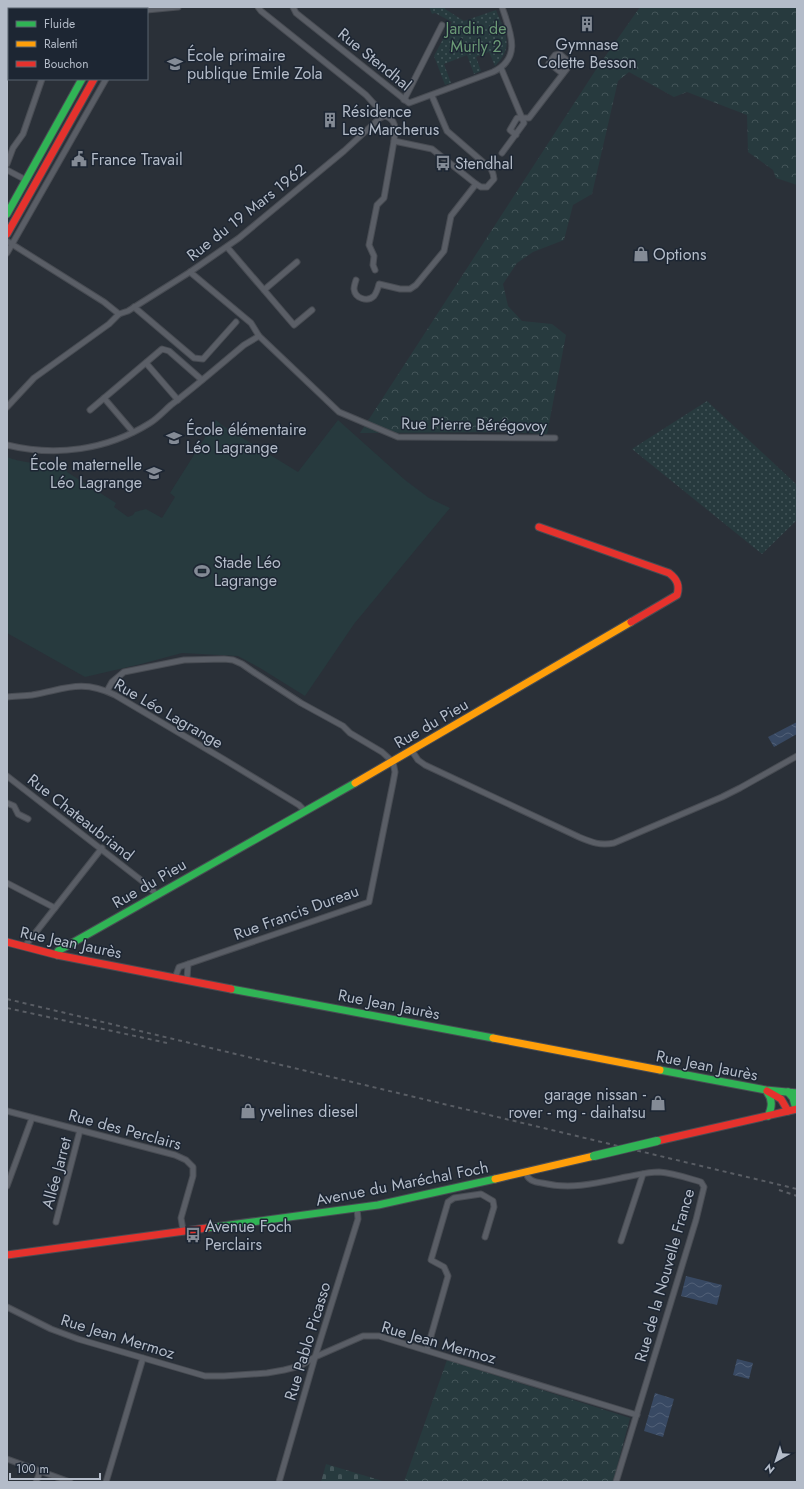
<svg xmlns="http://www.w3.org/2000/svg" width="804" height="1489" font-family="Jost,sans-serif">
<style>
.grass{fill:url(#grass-dots)}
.forest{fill:url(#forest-crowns)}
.cemetery{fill:url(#cemetery-stones)}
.pitch{fill:#273a3e}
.water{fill:url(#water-waves)}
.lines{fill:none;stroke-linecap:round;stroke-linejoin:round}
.street-casing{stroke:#484c53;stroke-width:7}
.fast-casing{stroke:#484c53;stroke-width:9}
.slow-casing{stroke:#484c53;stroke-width:9}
.jam-casing{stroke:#484c53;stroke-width:9}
.street{stroke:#5a5e66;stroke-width:5}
.fast{stroke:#30b455;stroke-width:7}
.slow{stroke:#ff9f0a;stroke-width:7}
.jam{stroke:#e5322d;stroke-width:7}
.rail{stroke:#595d64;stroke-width:2;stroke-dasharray:4 4;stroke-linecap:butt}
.fast-bridge-casing{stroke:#484c55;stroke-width:10;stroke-linecap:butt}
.fast-bridge{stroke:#30b455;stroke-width:8}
.labels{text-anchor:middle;stroke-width:3;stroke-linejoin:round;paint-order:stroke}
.park-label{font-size:16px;fill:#6b9a76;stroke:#1d2633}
.poi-label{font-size:16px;fill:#b4bcc9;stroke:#1d2633;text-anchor:start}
.street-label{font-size:16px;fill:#b4bcc9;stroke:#1d2633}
</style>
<defs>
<pattern id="grass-dots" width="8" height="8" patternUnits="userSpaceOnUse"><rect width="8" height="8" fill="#273a3e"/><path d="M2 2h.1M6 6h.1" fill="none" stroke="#445559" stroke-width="1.8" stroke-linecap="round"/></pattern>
<pattern id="forest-crowns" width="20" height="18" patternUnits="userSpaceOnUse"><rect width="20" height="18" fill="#273a3e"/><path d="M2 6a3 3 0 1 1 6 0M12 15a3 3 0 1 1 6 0" fill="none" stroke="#445559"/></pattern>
<pattern id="cemetery-stones" width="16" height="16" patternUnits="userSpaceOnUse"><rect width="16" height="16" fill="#273a3e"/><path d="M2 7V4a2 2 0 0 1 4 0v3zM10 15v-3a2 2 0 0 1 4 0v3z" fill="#445559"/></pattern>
<pattern id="water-waves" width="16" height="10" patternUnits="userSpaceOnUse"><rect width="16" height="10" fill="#384963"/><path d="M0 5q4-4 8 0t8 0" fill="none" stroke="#526178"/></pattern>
</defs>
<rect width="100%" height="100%" fill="#2a3038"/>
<g class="grass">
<path d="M429 7H445V9L464 21 496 10C505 33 515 46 495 66L489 52 476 57 481 71 474 74 467 55 444 64 451 83 445 85 434 56 452 22 435 13 432 14Z"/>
<polygon points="707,401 797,485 797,520 762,554 632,449"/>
</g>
<g class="forest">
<polygon points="640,7 797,7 797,185 776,178 773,170 748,152 747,115 687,92 674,97 629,72 618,81 592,194 573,205 564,240 533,252 517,263 503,284 508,306 522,321 552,324 566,335 547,434 508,432 360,433 597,68"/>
<polygon points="447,1360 630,1418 613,1482 404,1482"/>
</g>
<polygon class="cemetery" points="326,1464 386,1482 321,1482"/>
<path class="pitch" d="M216 420 223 426 298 472 338 420 405 480 429 498 450 508 354 624 305 696 260 668 238 656 182 653 141 664 85 677 7 633V457C25 464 46 464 66 463L67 472 116 503 114 507 128 517 133 515 135 512 146 509 162 518 175 497 170 493Z"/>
<g class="water">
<polygon points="797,722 797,734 774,747 768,737"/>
<polygon points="686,1276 722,1285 717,1305 681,1296"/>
<polygon points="737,1359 753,1363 749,1379 733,1375"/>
<polygon points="655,1393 674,1399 663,1437 644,1431"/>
</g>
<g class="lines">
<defs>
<g id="street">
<path d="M258 7 261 11 366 95 376 106 380 118 385 116C398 120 395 131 394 141L432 149 476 184 481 187H487L494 179C493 171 491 167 484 163L447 131 432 96"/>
<path d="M293 7 296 13 409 103 493 72C523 58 510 31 502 7"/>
<polyline points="13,9 14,7"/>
<polyline points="147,10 178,7"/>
<polyline points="7,22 9,18"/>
<polyline points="501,68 522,118 529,118 569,66 569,62 560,54 555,55 549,63 563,74"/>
<polyline points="404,100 442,25"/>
<polyline points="502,153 524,123 522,118 517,118 510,130 516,135"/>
<polyline points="7,164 13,148 23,134 42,79"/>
<polyline points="7,170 26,180"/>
<polyline points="7,241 104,302 119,314"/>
<polyline points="227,247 294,325 312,310"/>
<polyline points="7,253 106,79"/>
<polyline points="375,270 373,265 374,256 369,245 377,205 384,198 394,141"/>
<polyline points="190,272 251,323 259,336 339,412 398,437 555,438"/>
<path d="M356 280C355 283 354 286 354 289 355 299 368 302 374 296 377 292 378 288 379 284L400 289H410L416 285 444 251 451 216 476 184"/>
<polyline points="264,290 297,262"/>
<polyline points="134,307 194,358 203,359 236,322"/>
<polyline points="146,363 178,400"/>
<polyline points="104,398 133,432"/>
<polyline points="7,407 34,378 109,324 119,314 128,311 190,272 239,238 344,151 380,118"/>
<polyline points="90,410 162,349 169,351 202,380"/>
<path d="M7 445C56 457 107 450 150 423 158 418 164 411 171 405 196 386 220 365 244 345L259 336"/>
<polyline points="107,691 112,682 124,672 184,660 224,659 233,660 242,664 255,673 301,703 343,726 350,733 382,752 393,762 395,772 393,783 369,902 188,964"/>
<path d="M7 697C15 696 24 696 32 695 66 689 81 679 115 695L225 760 299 805 305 811"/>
<path d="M412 751 418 760 425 765 579 837C591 842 600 846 614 843L722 797 740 788 797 756"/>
<polyline points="7,776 146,884 156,894"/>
<polyline points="7,803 14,806 18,814 28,819"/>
<polyline points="7,883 55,908"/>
<polyline points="25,946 102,848"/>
<polyline points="175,978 179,967 188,964 187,979"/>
<polyline points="7,1111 175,1155 186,1160 193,1167 193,1176 181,1218 183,1230"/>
<path d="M526 1172C527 1180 534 1182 542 1183 571 1190 598 1183 626 1177 637 1175 648 1172 659 1172 674 1173 687 1178 701 1182L704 1187 696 1220 616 1482"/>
<polyline points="7,1186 32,1118"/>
<polyline points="56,1222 80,1130"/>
<polyline points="621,1241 643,1174"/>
<polyline points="7,1307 51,1329 78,1339 205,1376 224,1376 267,1373 284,1370 300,1366 315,1357 363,1336 379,1336 637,1415"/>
<polyline points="427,1350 448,1276 444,1267 431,1260 448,1202 454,1198 481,1194 493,1201 494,1207 485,1237"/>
<polyline points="7,1459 70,1482"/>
<polyline points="36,1482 40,1472"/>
<polyline points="106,1482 143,1358"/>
<polyline points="279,1482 315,1357 358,1219 357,1208"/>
</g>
<g id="fast">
<polyline points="143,9 144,7"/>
<polyline points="7,214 82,79"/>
<polyline points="57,955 58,951 355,783"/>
<polyline points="231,989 493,1038"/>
<polyline points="660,1070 766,1090 797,1093"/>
<path d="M767 1092C773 1100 772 1107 768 1116"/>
<polyline points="788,1092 793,1098 796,1109"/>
<polyline points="207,1228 378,1205 495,1179"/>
</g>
<g id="slow">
<polyline points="355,783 631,622"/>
<polyline points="493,1038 660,1070"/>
<polyline points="495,1179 594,1156"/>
</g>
<g id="jam">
<polyline points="121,7 123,9"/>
<polyline points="7,234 94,79"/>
<path d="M539 527 669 573C677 579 680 585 677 595L631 622"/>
<polyline points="7,942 57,955 231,989"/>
<polyline points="767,1091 781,1099 788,1111"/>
<polyline points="657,1141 797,1109"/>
<polyline points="7,1255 207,1228"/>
</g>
</defs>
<use href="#street" class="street-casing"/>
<use href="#fast" class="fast-casing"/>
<use href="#slow" class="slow-casing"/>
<use href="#jam" class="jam-casing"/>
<use href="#street" class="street"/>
<use href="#fast" class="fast"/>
<use href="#slow" class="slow"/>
<use href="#jam" class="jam"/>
<g class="rail">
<polyline points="7,999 797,1189"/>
<polyline points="7,1008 167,1043"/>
<polyline points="779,1190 797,1196"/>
</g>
<defs>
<polyline id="fast-bridge" points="594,1156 657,1141"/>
</defs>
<use href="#fast-bridge" class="fast-bridge-casing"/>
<use href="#fast-bridge" class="fast-bridge"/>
</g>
<defs>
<symbol id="building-bare" viewBox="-9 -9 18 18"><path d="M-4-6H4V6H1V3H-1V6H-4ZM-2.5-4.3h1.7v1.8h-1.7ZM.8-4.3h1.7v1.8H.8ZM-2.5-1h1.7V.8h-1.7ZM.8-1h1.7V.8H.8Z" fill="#848b96" stroke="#1d2633" stroke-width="2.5" paint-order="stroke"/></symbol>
<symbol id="school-bare" viewBox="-9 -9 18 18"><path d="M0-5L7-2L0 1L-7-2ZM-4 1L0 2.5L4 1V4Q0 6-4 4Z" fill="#848b96" stroke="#1d2633" stroke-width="2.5" paint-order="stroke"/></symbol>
<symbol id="civic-bare" viewBox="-9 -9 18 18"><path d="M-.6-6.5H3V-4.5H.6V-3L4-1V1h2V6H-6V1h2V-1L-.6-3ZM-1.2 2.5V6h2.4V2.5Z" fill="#848b96" stroke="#1d2633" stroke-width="2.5" paint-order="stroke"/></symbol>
<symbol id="bus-bare" viewBox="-9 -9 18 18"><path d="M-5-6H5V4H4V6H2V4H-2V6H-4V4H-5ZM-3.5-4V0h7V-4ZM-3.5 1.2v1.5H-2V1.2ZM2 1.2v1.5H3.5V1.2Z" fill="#848b96" stroke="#1d2633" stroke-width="2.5" paint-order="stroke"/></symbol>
<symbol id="shop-bare" viewBox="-9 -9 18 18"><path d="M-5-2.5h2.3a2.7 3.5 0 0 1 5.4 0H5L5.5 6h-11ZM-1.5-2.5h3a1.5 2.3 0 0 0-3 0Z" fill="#848b96" stroke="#1d2633" stroke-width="2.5" paint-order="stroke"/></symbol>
<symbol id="stadium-bare" viewBox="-9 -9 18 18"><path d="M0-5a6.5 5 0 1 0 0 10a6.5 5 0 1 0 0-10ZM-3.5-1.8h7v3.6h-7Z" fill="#848b96" stroke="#1d2633" stroke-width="2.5" paint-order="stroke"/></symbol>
</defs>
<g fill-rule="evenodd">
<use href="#building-bare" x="576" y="13" width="22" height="22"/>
<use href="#school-bare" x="164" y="53" width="22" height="22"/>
<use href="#building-bare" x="319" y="109" width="22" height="22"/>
<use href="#civic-bare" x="68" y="148" width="22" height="22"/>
<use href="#bus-bare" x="432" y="152" width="22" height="22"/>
<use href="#shop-bare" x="630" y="243" width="22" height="22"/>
<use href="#school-bare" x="163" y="427" width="22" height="22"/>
<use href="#school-bare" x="143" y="462" width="22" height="22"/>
<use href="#stadium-bare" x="191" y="560" width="22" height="22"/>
<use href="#shop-bare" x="647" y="1092" width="22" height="22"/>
<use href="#shop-bare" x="237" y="1100" width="22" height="22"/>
<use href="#bus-bare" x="182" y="1224" width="22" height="22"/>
</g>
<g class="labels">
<g class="park-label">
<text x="476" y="34">Jardin de<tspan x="476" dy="18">Murly 2</tspan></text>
</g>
<g class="poi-label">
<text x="587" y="50" text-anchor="middle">Gymnase<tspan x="587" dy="18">Colette Besson</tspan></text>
<text x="187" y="61">École primaire<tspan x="187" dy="18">publique Emile Zola</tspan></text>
<text x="342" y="117">Résidence<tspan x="342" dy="18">Les Marcherus</tspan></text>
<text x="91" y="165">France Travail</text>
<text x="455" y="169">Stendhal</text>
<text x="653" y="260">Options</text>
<text x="186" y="435">École élémentaire<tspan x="186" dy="18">Léo Lagrange</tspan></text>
<text x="142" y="470" text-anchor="end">École maternelle<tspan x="142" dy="18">Léo Lagrange</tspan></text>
<text x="214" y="568">Stade Léo<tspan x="214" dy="18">Lagrange</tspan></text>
<text x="646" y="1100" text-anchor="end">garage nissan -<tspan x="646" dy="18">rover - mg - daihatsu</tspan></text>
<text x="260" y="1117">yvelines diesel</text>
<text x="205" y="1232">Avenue Foch<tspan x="205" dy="18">Perclairs</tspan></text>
</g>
<g class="street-label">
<text transform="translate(375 59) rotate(39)" y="6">Rue Stendhal</text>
<text transform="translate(246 212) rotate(-38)" y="6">Rue du 19 Mars 1962</text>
<text transform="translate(474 424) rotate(1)" y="6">Rue Pierre Bérégovoy</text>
<text transform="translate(169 713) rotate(30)" y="6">Rue Léo Lagrange</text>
<text transform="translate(431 723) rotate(-30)" y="6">Rue du Pieu</text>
<text transform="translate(81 817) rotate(38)" y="6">Rue Chateaubriand</text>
<text transform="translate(149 883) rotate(-30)" y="6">Rue du Pieu</text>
<text transform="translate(296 912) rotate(-20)" y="6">Rue Francis Dureau</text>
<text transform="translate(71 942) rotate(12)" y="6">Rue Jean Jaurès</text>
<text transform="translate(389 1004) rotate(11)" y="6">Rue Jean Jaurès</text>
<text transform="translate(707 1065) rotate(11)" y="6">Rue Jean Jaurès</text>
<text transform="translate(125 1129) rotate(15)" y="6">Rue des Perclairs</text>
<text transform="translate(56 1173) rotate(-75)" y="6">Allée Jarret</text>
<text transform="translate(402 1183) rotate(-11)" y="6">Avenue du Maréchal Foch</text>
<text transform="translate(664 1275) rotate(-74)" y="6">Rue de la Nouvelle France</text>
<text transform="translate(118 1336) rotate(17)" y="6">Rue Jean Mermoz</text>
<text transform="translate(307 1341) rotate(-73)" y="6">Rue Pablo Picasso</text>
<text transform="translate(439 1342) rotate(16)" y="6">Rue Jean Mermoz</text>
</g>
</g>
<rect width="804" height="1489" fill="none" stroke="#b4bcc9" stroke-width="16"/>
<rect x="8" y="8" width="140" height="72" fill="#1d2633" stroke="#59626f"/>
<rect x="16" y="21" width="20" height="6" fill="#30b455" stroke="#59626f"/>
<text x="44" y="28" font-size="12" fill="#b4bcc9">Fluide</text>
<rect x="16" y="41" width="20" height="6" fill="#ff9f0a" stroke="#59626f"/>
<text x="44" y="48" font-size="12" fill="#b4bcc9">Ralenti</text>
<rect x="16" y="61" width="20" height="6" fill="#e5322d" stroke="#59626f"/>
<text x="44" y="68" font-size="12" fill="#b4bcc9">Bouchon</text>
<g transform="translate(776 1461) rotate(219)" stroke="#1d2633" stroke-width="3" paint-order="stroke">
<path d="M0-3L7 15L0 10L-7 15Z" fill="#b4bcc9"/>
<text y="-6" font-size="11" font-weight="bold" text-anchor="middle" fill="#b4bcc9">N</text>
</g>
<path d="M10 1473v6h90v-6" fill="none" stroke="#b4bcc9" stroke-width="2"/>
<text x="16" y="1473" font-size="12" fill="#b4bcc9" stroke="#1d2633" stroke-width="3" paint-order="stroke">100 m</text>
</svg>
